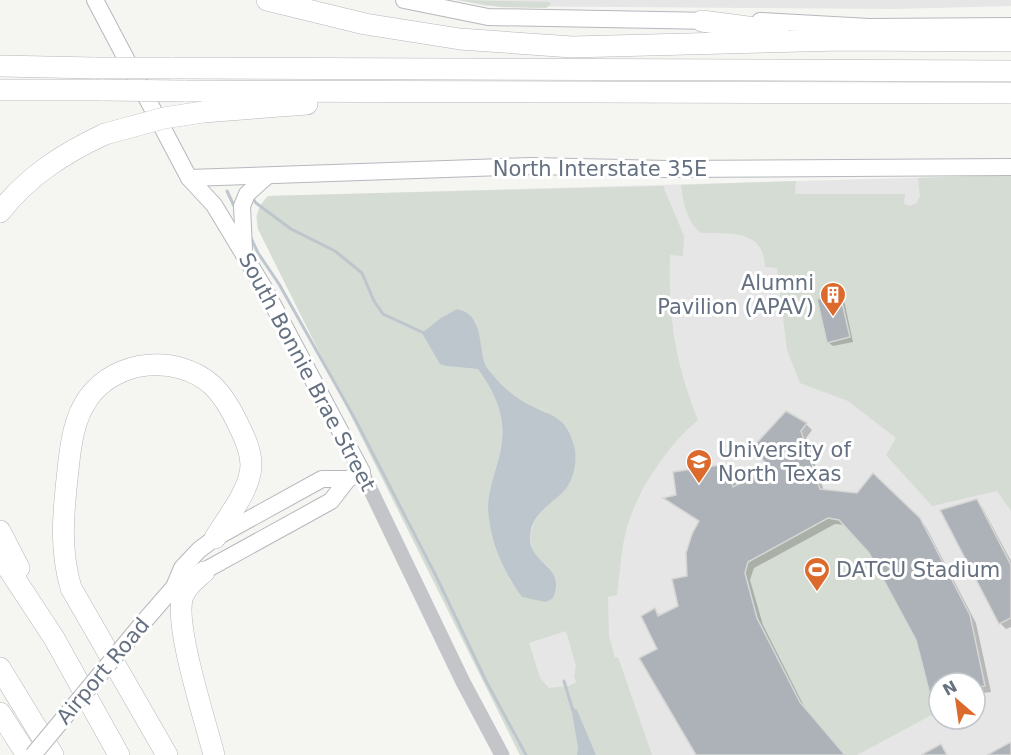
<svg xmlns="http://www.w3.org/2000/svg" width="1011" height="755" font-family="'DejaVu Sans',sans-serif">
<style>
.built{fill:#e5e6e5;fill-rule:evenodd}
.grass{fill:#d5dcd3;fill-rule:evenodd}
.water{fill:#bec6cd}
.shadow{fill:#0003}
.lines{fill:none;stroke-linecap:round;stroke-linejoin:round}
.stream{stroke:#bec6cd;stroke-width:3}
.building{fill:#acb2b8;stroke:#d6d6d4;stroke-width:1.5}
.secondary-casing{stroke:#b5b8bd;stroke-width:18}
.motorway-casing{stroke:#b5b7bb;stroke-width:22}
.tertiary{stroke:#c3c5c9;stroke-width:15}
.secondary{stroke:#fff;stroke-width:16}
.motorway{stroke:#fff;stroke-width:21}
.secondary-bridge-casing{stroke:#b5b8bd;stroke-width:18;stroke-linecap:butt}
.motorway-bridge-casing{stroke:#b5b7bb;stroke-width:22;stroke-linecap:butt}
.secondary-bridge{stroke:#fff;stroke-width:16}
.motorway-bridge{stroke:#fff;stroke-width:21}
.labels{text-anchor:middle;stroke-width:6;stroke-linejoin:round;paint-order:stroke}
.street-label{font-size:21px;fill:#657181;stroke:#fff}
.poi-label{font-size:21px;fill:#657181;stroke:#fff;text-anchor:start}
</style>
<rect width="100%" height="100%" fill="#f5f5f2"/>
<g class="built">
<polygon points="459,0 1011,0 1011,6 894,9 485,6"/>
<path d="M1011 175V755H520L258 229 256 216 260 205 268 196ZM939 683H975V719H939Z"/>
</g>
<g class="grass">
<polygon points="456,0 550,2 550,5 546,8 500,7"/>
<path d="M1011 175V511L997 491 932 506 886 455 896 438 848 401 800 383 787 350 777 268 765 267C764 229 730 234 702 233 687 225 683 200 681 185L796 181 795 194H905L904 204 910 206 917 203 920 196 918 178Z"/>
<path d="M663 186 684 236 683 256 670 255C668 317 675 363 698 420 668 445 638 489 627 527 621 548 620 573 617 595L608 597 609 636 615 658 618 657 652 755H596L577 711 573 708 572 713 578 748 577 755H520L258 229C256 214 258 207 268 196ZM475 319C478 334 480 352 486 366 496 387 526 404 547 412L574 471 564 491 546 505 535 521 530 535 533 553 549 568 512 583C499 559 490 536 488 509 488 494 492 482 496 468 509 428 502 404 478 369L446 366ZM566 631 576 666 574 677 577 682 569 686 549 688 540 678 529 643Z"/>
<path d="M787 411 807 423 801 431 820 489 857 493 873 473 920 518 970 615 985 686 975 688V683H939V711L857 755H696L639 658 657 648 641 616 655 608 658 615 678 606 672 579 687 576C686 555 689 540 699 521L663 498 676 494 673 472 727 464 733 485C748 482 756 474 766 463L751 449Z"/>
</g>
<g class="water">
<path d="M457 309C485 315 477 345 486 366 488 371 494 375 497 380 506 390 518 399 530 405 553 417 566 416 574 446 578 460 574 482 562 493 549 505 532 515 530 535 528 566 567 564 553 598L546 602 522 597C503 571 490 542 488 509 488 494 492 482 496 468 509 428 502 403 478 369L446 366 440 364 422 333 441 318Z"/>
<polygon points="573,708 577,710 596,755 577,755 578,748 572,713"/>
</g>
<g class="shadow">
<polygon points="839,296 844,300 853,342 833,346 828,342"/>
<polygon points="787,413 806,424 812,430 806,438 824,491 858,495 873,475 926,527 976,623 991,692 975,694 975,683 939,683 939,707 918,639 870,552 846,525 835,524 754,568 750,580 763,625 806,710 844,755 698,755 659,649 654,610 661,616 680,607 689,578 700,522 666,499 678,496 726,466 733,472 737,487 754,478 768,463"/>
<polygon points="976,500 982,507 1011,561 1011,627 1006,629 1000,623"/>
</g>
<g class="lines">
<g class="stream">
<polyline points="227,191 235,208"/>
<polyline points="251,196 256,203 291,229 335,251 362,273 374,301 383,314 424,333"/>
<polyline points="251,238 258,253 279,284 355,419 436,576 486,681 526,755"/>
<polyline points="564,681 573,711"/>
</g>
</g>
<g class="building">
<polygon points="840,294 850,337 827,343 817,299"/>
<polygon points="786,411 807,423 801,431 820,489 857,493 873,473 920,518 970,615 985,686 975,688 975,683 939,683 939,717 936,718 916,640 869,553 839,520 828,518 748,562 745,573 757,618 800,702 845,755 696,755 639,658 657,649 641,616 655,608 658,616 678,606 672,579 687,576 686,553 692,534 699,521 663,498 676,495 673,472 727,464 733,487 753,477 766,463 751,449"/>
<polygon points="977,499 1011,565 1011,618 999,624 940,510"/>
<polygon points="1011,742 1011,755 987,755"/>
<polygon points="941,744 947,755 921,755"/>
</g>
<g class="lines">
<defs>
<g id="secondary">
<polyline points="95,0 189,178 214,205 264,288 362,472 348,479 322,479 215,538 199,550 182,568 174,587 141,625"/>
<polyline points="404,0 488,17 713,21"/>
<polyline points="760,21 869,27 1011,26"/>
<polyline points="189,178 532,166 667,169 1011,167"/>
<polyline points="244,250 242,206 247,194 267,176"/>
<polyline points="193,577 331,501 348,479"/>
</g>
<g id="motorway">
<polyline points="267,0 365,24 460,39 572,47 841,40 1011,41"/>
<polyline points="702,21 778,31"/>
<polyline points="0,66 95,68"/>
<polyline points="172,68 1011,71"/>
<polyline points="0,90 103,90"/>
<polyline points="184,91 1011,93"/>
<polyline points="203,112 307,104"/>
<path d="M0 212C28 176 64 153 105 134"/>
<polyline points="0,531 19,568"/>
<polyline points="0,556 54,638 119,755"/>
<path d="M204 572C196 579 187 585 183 596 173 623 206 723 214 755"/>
<polyline points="0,668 53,755"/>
<polyline points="0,713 27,755"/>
<path d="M167 755 71 588C60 550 63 517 67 479 70 451 72 420 89 397 117 359 177 354 212 385 224 396 232 411 239 426 245 438 251 451 251 465 251 489 227 518 215 538"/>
</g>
</defs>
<use href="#secondary" class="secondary-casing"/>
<use href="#motorway" class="motorway-casing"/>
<polyline class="tertiary" points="362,472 463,682 502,755"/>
<use href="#secondary" class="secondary"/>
<use href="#motorway" class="motorway"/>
<defs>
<polyline id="secondary-bridge" points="33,755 141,625"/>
<g id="motorway-bridge">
<polyline points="95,68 172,68"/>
<polyline points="103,90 184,91"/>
<polyline points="105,134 164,118 203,112"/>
</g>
</defs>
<use href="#secondary-bridge" class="secondary-bridge-casing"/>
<use href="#motorway-bridge" class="motorway-bridge-casing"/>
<use href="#secondary-bridge" class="secondary-bridge"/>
<use href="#motorway-bridge" class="motorway-bridge"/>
</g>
<defs>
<symbol id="building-pin" viewBox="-11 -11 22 30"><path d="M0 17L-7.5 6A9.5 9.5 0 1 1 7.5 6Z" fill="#db6a2c" stroke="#fff"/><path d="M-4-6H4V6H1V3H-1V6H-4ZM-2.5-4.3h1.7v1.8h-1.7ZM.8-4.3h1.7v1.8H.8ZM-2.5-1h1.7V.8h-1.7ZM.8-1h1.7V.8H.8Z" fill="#fff"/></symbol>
<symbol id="university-pin" viewBox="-11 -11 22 30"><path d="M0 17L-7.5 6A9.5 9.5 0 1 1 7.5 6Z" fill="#db6a2c" stroke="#fff"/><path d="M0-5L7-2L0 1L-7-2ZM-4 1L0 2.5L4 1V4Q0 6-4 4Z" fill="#fff"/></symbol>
<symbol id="stadium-pin" viewBox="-11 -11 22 30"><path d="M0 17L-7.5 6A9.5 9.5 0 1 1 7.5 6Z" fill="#db6a2c" stroke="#fff"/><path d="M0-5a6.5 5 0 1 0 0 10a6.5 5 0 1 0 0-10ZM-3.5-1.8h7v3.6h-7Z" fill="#fff"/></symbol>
</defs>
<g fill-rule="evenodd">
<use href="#building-pin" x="818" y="280" width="30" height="40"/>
<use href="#university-pin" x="684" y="447" width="30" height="40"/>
<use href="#stadium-pin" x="802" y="555" width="30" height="40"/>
</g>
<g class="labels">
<g class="street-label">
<text x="600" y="176">North Interstate 35E</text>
<text transform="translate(307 372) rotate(62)" y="7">South Bonnie Brae Street</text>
<text transform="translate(103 671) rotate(-50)" y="7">Airport Road</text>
</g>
<g class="poi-label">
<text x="814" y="290" text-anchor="end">Alumni<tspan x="814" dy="24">Pavilion (APAV)</tspan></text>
<text x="718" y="457">University of<tspan x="718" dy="24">North Texas</tspan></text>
<text x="836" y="577">DATCU Stadium</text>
</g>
</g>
<g transform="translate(957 701) rotate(331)"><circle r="28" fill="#ffffff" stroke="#c1c6cd" stroke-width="1.5"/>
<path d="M0-4.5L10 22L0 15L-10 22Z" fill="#db6a2c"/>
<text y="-9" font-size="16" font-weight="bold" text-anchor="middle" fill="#657181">N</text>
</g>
</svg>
